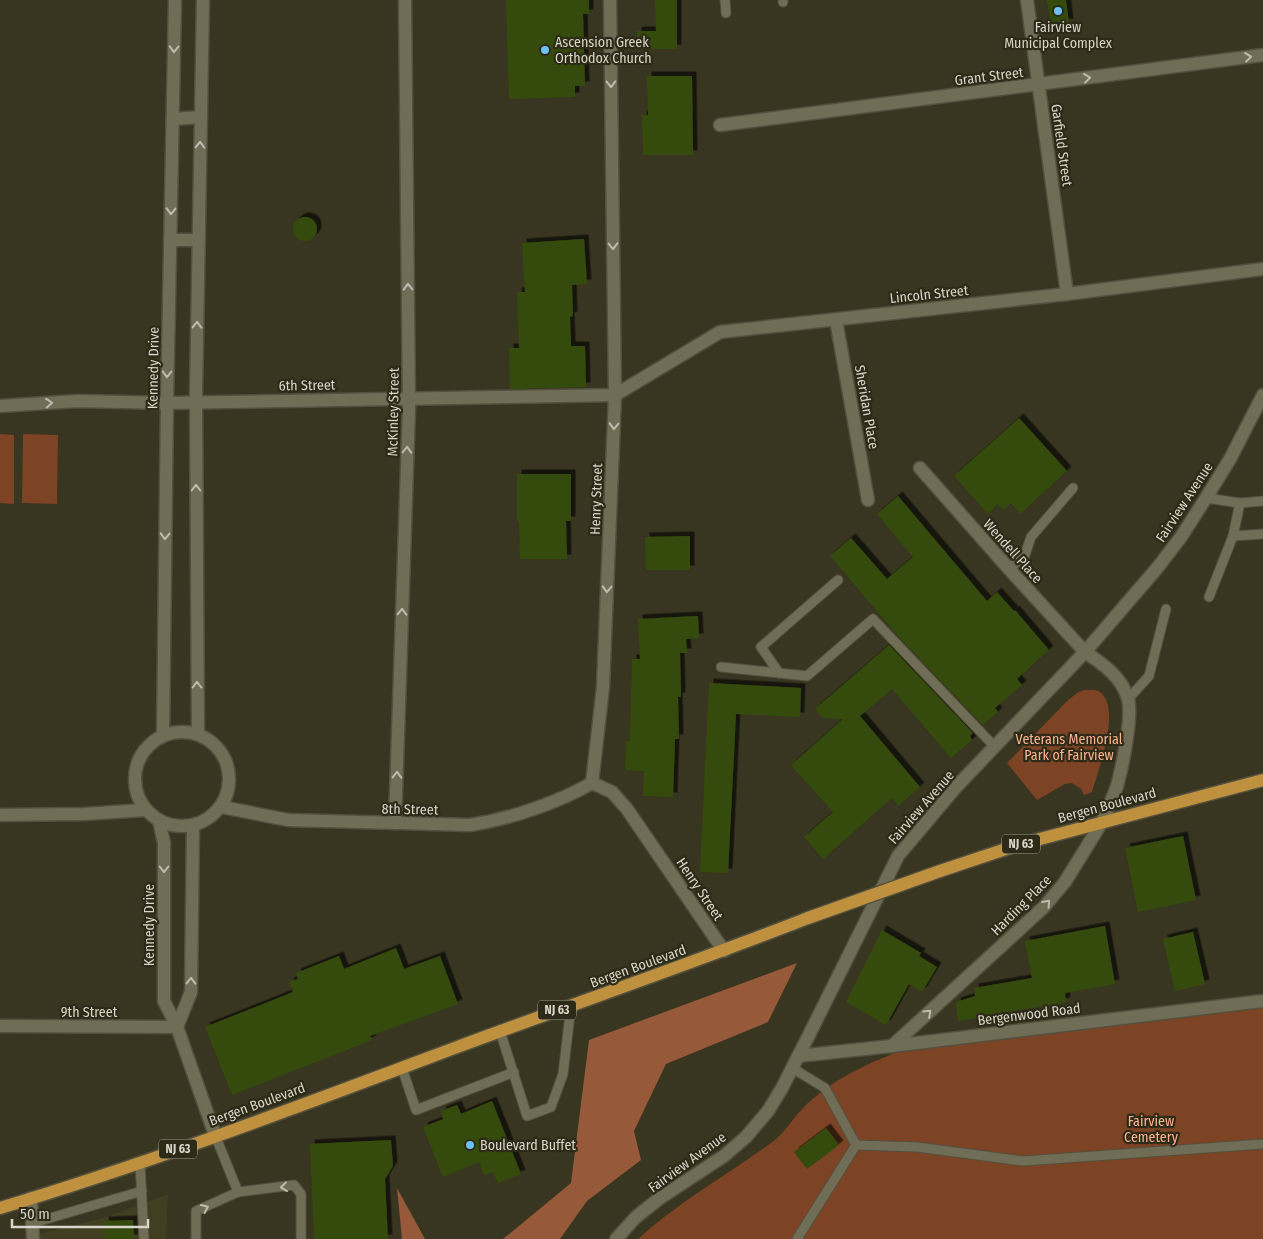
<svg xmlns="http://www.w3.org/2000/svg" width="1263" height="1239" font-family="'Fira Sans Condensed',sans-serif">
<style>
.built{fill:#423e22}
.green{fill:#7c4325}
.forest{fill:#965939}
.building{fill:#354c0a;filter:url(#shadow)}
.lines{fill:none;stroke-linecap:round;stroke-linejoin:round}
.service-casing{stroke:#53503e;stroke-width:11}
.minor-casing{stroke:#53503e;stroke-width:15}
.tertiary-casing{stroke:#53503e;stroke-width:15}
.secondary-casing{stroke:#53503e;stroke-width:15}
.primary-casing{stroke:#53503e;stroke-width:15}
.service{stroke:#706d57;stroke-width:9}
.minor{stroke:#706d57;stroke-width:12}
.tertiary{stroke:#706d57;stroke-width:12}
.secondary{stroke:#706d57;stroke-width:12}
.primary{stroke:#bf903e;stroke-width:12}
.primary-bridge-casing{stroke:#53503e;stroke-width:15;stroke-linecap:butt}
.primary-bridge{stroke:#bf903e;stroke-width:12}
.oneway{stroke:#bebcad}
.poi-dot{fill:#6cc2f3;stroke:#2d2a17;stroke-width:2}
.labels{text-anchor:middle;stroke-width:4.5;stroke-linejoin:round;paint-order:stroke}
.shield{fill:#2d2a17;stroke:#a5a294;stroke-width:1}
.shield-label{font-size:12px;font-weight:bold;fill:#d8d6ca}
.poi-label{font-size:14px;fill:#d8d6ca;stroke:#2d2a17;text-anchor:start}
.street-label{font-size:14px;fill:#d8d6ca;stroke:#2d2a17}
.park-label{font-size:14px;fill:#fcb38f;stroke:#2d2a17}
</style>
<defs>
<filter id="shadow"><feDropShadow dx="4.5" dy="-4.5" stdDeviation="0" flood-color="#0009"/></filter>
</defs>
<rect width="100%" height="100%" fill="#383520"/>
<polygon class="built" points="168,1194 166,1239 20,1239 106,1217"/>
<g class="green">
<polygon points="0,434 14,435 14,504 0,503"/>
<polygon points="23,434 58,435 57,504 22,503"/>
<path d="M1084 690C1090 690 1095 689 1100 692 1122 708 1098 771 1092 792L1084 795 1081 789 1072 783 1065 784 1037 800 1007 763 1067 701 1077 693Z"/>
<path d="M1263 1007V1239H638C678 1202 727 1175 771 1143 785 1133 794 1116 807 1104 840 1074 873 1061 914 1046Z"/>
</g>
<g class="forest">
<polygon points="797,963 768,1022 666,1064 634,1131 641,1160 587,1201 560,1239 503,1239 571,1183 589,1040"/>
<polygon points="397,1188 425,1239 402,1239"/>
</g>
<g class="building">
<polygon points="506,0 589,0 589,14 583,14 585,86 575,86 575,97 509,99"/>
<polygon points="655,0 677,0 677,49 637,49 637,31 656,31"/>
<polygon points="1047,0 1066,0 1069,23 1051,25"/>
<polygon points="647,76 692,76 693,155 643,155 642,115 648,115"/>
<circle cx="305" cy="229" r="12"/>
<polygon points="584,239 587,284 572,285 573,316 570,317 571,346 585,346 586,387 510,389 509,348 519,348 517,292 525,292 522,243"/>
<polygon points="1019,418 1067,471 1020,514 1011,503 1004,510 998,504 988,514 954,476"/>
<polygon points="517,474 571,474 571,521 566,521 567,559 520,559 519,521 517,521"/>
<polygon points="898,496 987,601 997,592 1014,611 1015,610 1049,650 1017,679 1022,685 995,708 998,712 983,725 899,637 830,556 851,538 887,579 913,557 877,514"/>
<polygon points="690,536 690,570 646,570 645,537"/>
<polygon points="698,616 699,638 686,639 687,653 680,653 681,697 678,697 679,739 675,739 673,797 643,796 644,771 625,770 626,741 630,741 632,659 640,659 638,619"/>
<polygon points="889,645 973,733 970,736 972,740 951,758 892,689 860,716 920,787 898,806 892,798 823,859 804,837 833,812 791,765 843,719 823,718 815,709"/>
<polygon points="709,683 801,688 800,717 736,714 728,873 700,872"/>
<polygon points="1183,836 1196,900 1138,912 1125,848"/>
<polygon points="1105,926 1115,984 1065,993 1066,1002 958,1021 956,1002 975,996 974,988 1032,978 1025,941"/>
<polygon points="882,930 921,953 919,956 937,967 922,992 909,984 886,1025 846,1002"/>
<polygon points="1193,932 1205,984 1175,991 1163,939"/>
<polygon points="396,948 404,969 440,956 458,1004 370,1036 372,1040 232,1095 205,1027 293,992 289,982 298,979 296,973 339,956 344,969"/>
<polygon points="492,1101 521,1174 498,1183 493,1172 484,1175 479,1162 443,1177 423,1127 443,1119 441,1111 457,1105 461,1114"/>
<polygon points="826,1128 839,1145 807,1169 794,1152"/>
<polygon points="391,1140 393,1166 385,1179 388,1239 314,1239 310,1144"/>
<polygon points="133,1220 134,1239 105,1239 104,1221"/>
</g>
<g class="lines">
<defs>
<g id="service">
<polyline points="725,0 726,13"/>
<polyline points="783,0 783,2"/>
<polyline points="1206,498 1240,503 1233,536 1209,597"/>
<polyline points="1240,503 1263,501"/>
<polyline points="1233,536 1263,534"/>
<polyline points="1009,569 1025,555 1031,537 1073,488"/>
<polyline points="721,667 807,676 873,619 994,746"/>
<polyline points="779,673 761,647 838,580"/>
<polyline points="1128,699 1149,676 1166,609"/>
<polyline points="500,1031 527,1116 551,1107 563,1074 571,1006"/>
<polyline points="402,1068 416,1110 514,1072"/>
<polyline points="792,1068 825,1088 856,1145 797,1239"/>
<polyline points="215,1135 238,1192"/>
<polyline points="856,1145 917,1147 1023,1161 1263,1144"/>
<polyline points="140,1163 144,1239"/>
<polyline points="33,1223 142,1191"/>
<polyline points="196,1239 196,1211 238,1192 294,1185 301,1194 301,1239"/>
</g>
<g id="minor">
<polyline points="610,0 615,395 603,687 592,783 612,792 627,809 724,951"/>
<polyline points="1027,0 1067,294"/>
<polyline points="720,125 1263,55"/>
<polyline points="836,320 868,500"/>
<polyline points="0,406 78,401 167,403 615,395 720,332 1067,294 1263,269"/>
<polyline points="920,468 1009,569 1085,652"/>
<path d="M222 807 288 820 470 825C510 819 557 803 592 783"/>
<polyline points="0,815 84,814 145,810"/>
<polyline points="395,823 409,408 405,0"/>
<polyline points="0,1026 177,1027"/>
<polyline points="892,1046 1044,907 1065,882 1102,822"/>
<polyline points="31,1198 33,1239"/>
</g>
<g id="tertiary">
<polyline points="173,119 201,117"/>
<polyline points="170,240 199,240"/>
<circle cx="182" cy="779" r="47"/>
<polyline points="198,734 196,394 203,0"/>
<polyline points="163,736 167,403 175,0"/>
<polyline points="159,821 164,843 164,1001 177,1027 215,1135"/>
<polyline points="177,1027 191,992 193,826"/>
<polyline points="798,1056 892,1046 1263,1001"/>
</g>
<g id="secondary">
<path d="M1085 652C1103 664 1122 677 1128 699 1133 716 1122 768 1117 786 1113 798 1107 810 1102 822"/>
<polyline points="616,1239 636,1217 660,1198 724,1156 746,1137 768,1111 782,1088 809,1035 898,856 957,786 1085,652 1158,567 1181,537 1206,498 1230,459 1263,395"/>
</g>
<g id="primary">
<polyline points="940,871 1021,844 1263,780"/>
<path d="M0 1208C156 1161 308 1103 460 1046 576 1003 693 963 808 918"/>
</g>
</defs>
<use href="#service" class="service-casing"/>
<use href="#minor" class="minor-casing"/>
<use href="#tertiary" class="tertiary-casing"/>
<use href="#secondary" class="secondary-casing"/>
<use href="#primary" class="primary-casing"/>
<use href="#service" class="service"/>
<use href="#minor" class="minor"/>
<use href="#tertiary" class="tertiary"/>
<use href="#secondary" class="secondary"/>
<use href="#primary" class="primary"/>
<defs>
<polyline id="primary-bridge" points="808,918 940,871"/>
</defs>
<use href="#primary-bridge" class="primary-bridge-casing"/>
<use href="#primary-bridge" class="primary-bridge"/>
</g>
<defs><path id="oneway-chevron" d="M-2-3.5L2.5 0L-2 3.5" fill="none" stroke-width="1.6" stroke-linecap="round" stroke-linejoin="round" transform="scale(1.25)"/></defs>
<g class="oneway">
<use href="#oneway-chevron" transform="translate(174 49) rotate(91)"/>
<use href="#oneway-chevron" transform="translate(1248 57) rotate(-7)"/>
<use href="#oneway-chevron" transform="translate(1087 78) rotate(-7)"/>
<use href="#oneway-chevron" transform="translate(611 84) rotate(89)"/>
<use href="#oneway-chevron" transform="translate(200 145) rotate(-89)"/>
<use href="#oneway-chevron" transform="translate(171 211) rotate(91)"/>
<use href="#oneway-chevron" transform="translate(613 246) rotate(89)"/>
<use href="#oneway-chevron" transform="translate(408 287) rotate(-91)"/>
<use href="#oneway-chevron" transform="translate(197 325) rotate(-89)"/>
<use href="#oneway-chevron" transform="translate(167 374) rotate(91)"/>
<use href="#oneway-chevron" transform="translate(49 403) rotate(-4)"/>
<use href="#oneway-chevron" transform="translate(614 426) rotate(92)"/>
<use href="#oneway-chevron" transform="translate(407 450) rotate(-88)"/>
<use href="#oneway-chevron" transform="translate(196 488) rotate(-90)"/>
<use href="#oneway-chevron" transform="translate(165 536) rotate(91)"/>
<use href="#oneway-chevron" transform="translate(607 589) rotate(92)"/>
<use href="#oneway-chevron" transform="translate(402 612) rotate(-88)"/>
<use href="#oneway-chevron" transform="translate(197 685) rotate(-90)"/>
<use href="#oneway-chevron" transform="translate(397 775) rotate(-88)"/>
<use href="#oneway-chevron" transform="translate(164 869) rotate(90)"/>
<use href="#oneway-chevron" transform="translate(1047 903) rotate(-48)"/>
<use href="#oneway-chevron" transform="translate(191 981) rotate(-89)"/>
<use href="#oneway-chevron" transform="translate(928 1013) rotate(-43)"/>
<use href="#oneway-chevron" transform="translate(284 1187) rotate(173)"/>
<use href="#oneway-chevron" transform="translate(205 1208) rotate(-25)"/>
</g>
<g class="poi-dot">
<circle cx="1058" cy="11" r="5"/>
<circle cx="545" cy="50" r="5"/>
<circle cx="470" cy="1145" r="5"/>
</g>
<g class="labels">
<g class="shield">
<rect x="1002" y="834.5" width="38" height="19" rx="4"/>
<rect x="538" y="1000.5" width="38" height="19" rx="4"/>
<rect x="159" y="1139.5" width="38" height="19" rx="4"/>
</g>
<g class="shield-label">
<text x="1021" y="848">NJ 63</text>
<text x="557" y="1014">NJ 63</text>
<text x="178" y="1153">NJ 63</text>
</g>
<g class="poi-label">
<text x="1058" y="32" text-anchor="middle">Fairview<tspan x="1058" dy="16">Municipal Complex</tspan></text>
<text x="555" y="47">Ascension Greek<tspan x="555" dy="16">Orthodox Church</tspan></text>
<text x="480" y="1150">Boulevard Buffet</text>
</g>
<g class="street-label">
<text transform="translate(989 76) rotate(-7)" y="5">Grant Street</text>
<text transform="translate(1062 145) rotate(82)" y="5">Garfield Street</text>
<text transform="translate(929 294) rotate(-6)" y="5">Lincoln Street</text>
<text transform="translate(153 368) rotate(-89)" y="5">Kennedy Drive</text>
<text transform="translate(307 385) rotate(-1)" y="5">6th Street</text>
<text transform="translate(867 407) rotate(80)" y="5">Sheridan Place</text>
<text transform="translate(393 412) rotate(-89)" y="5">McKinley Street</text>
<text transform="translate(596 499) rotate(-88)" y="5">Henry Street</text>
<text transform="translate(1184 502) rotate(-57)" y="5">Fairview Avenue</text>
<text transform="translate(1013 551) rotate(48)" y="5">Wendell Place</text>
<text transform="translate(1107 805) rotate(-15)" y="5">Bergen Boulevard</text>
<text transform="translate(921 807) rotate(-49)" y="5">Fairview Avenue</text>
<text transform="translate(410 809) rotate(1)" y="5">8th Street</text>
<text transform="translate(700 889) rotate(56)" y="5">Henry Street</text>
<text transform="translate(1021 905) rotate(-45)" y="5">Harding Place</text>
<text transform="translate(149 925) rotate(-90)" y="5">Kennedy Drive</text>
<text transform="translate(638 966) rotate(-20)" y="5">Bergen Boulevard</text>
<text x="89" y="1017">9th Street</text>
<text transform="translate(1029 1014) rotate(-7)" y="5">Bergenwood Road</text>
<text transform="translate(257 1104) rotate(-20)" y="5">Bergen Boulevard</text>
<text transform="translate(687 1162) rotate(-36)" y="5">Fairview Avenue</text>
</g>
<g class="park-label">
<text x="1069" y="744">Veterans Memorial<tspan x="1069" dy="16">Park of Fairview</tspan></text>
<text x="1151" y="1126">Fairview<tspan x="1151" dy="16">Cemetery</tspan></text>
</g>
</g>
<path d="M12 1219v8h136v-8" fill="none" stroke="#d8d6ca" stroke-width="2.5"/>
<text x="20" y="1219" font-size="15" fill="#d8d6ca" stroke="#2d2a17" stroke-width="4" paint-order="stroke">50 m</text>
</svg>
